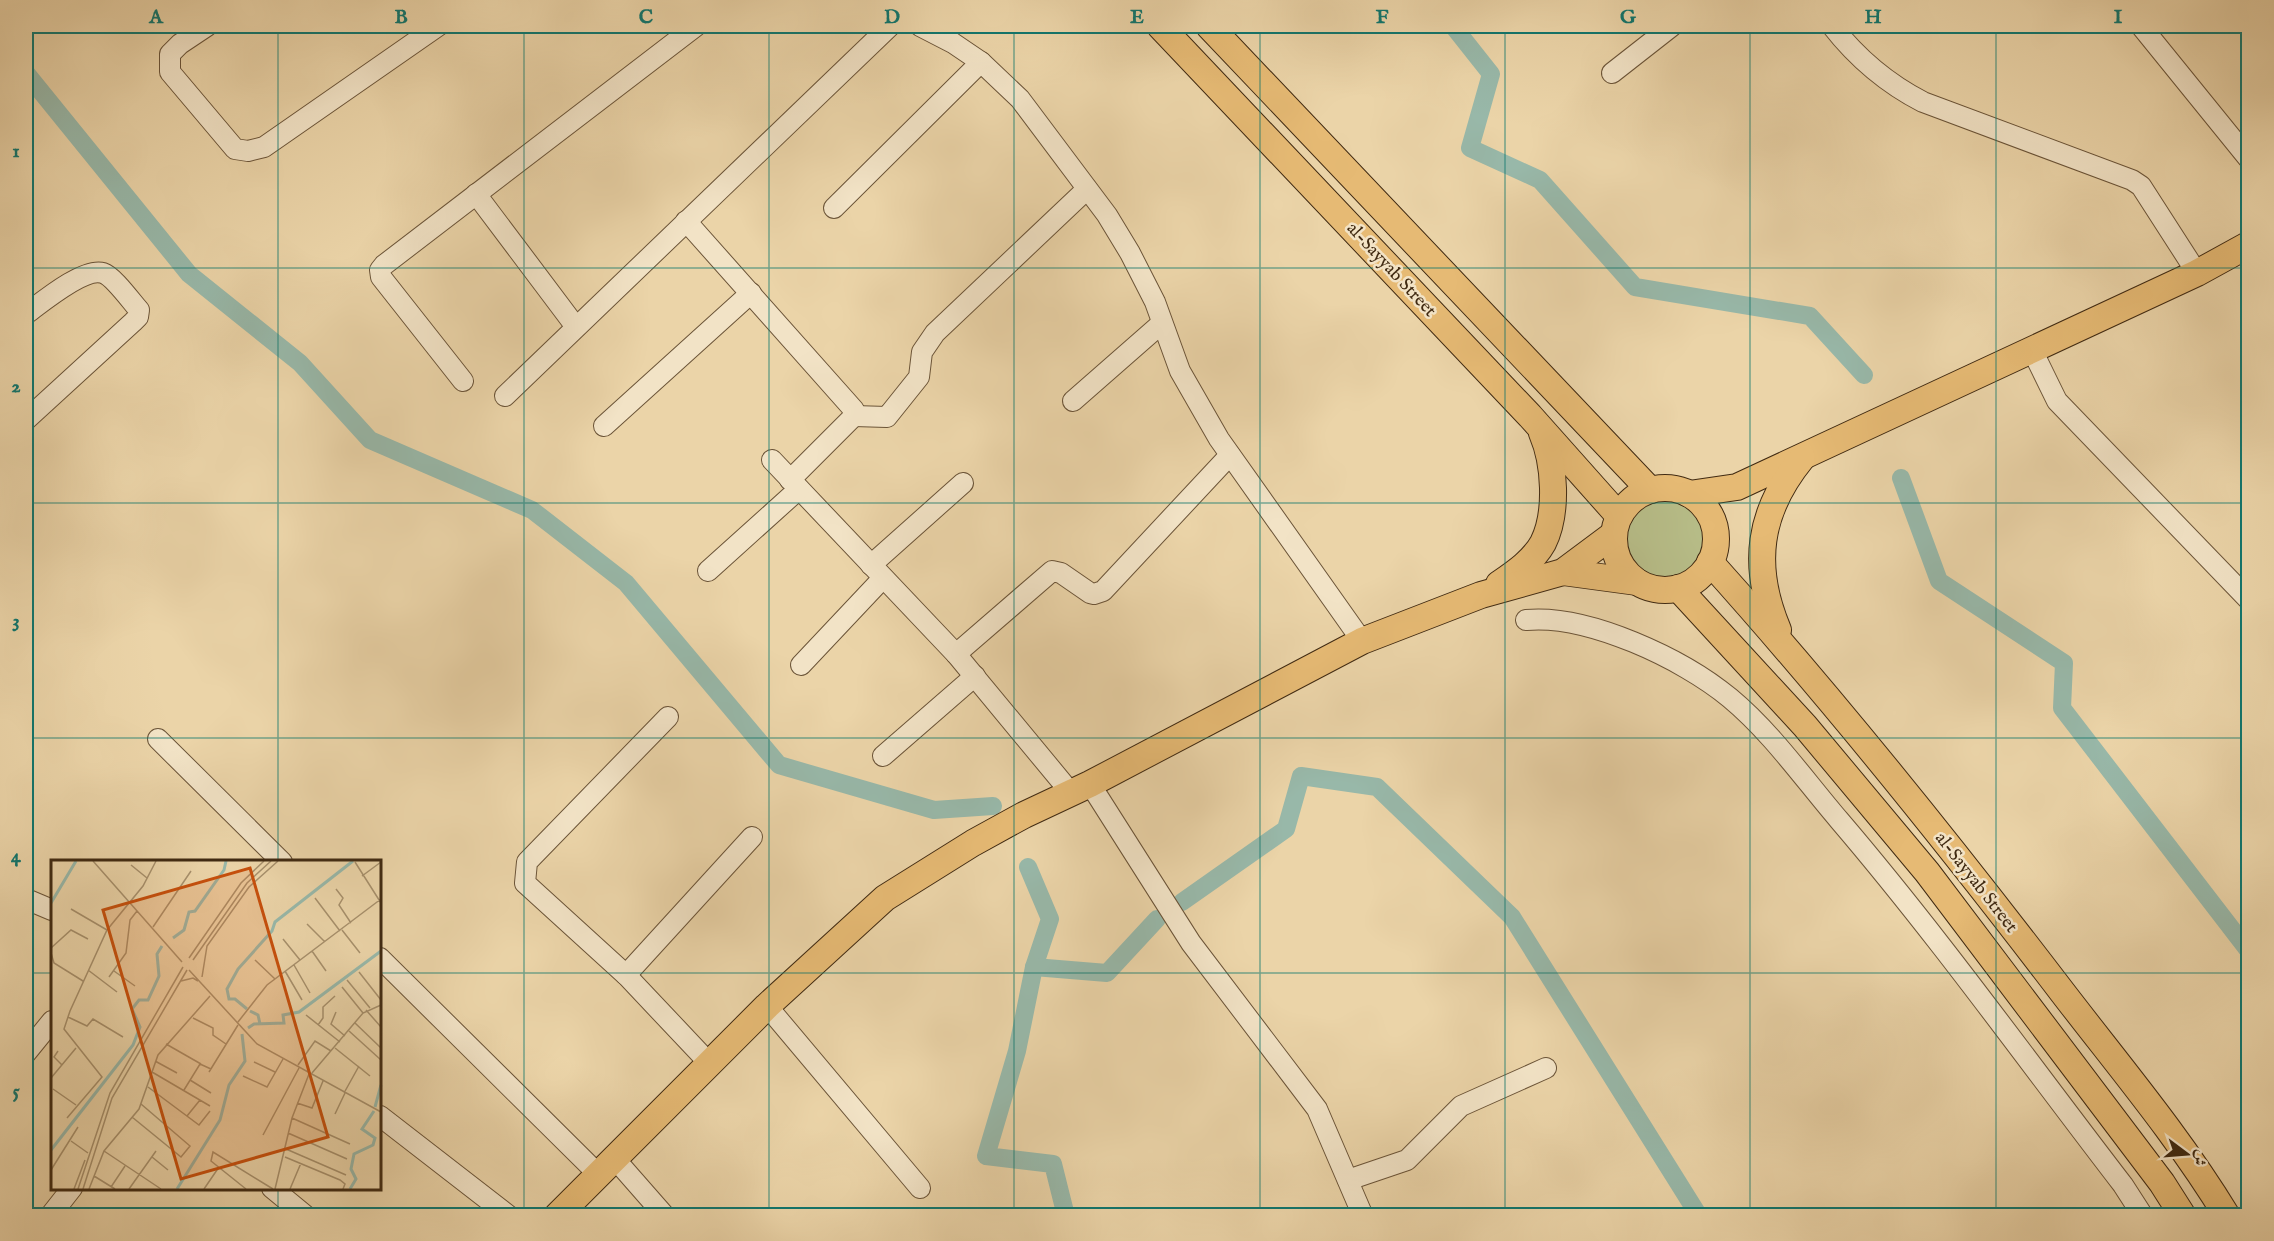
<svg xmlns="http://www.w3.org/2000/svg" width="2274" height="1241" font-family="'IM FELL English',Amiri,serif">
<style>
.green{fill:#b7bd88;stroke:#7c744d;stroke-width:1.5}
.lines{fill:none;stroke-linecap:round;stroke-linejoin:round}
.canal{stroke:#98b8a9;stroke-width:18}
.minor-casing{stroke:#6b5438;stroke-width:22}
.major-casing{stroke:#402a12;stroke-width:28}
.minor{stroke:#f2e3c6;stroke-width:20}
.major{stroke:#e6ba74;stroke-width:26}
.grid{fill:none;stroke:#0f766e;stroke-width:1.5;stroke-opacity:0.55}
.labels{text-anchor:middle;stroke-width:5;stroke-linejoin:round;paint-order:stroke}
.street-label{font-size:18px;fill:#402a12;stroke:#f2e3c6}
.inset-river{fill:none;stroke:#98b8a9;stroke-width:3}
.inset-road{fill:none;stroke:#a7906c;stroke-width:1.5}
.view{fill:#c6500d;fill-opacity:0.15;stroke:#c6500d;stroke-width:3}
.inset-edge{fill:none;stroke:#402a12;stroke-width:3}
.neatline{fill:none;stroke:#0f766e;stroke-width:2}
.grid-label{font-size:20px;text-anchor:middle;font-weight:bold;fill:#0f766e}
</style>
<rect width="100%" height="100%" fill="#ebd4a8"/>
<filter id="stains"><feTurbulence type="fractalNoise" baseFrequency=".00333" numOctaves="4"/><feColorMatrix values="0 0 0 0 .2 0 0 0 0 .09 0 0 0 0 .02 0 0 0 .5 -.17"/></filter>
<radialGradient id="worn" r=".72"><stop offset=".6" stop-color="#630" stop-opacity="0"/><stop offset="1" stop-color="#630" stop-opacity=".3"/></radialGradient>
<circle class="green" cx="1664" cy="540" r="40"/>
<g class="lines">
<g class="canal">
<polyline points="1453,26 1491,74 1470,148 1540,180 1635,287 1810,316 1864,375"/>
<polyline points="26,73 189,274 300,363 370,440 532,510 626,583 779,765 934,810 993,806"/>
<polyline points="1901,478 1939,581 2064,663 2062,708 2248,950"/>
<polyline points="1028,867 1050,919 1034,967 1017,1051 986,1156 1053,1164 1066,1216"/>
<polyline points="1182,902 1286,829 1301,776 1377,787 1512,917 1699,1216"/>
<polyline points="1034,967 1107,973 1157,919"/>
</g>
<defs>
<g id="minor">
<polyline points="207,26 180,44 170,54 170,72 235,149 248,151 264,147 438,26"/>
<polyline points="920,26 953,43 981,62 1020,99 1107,215 1130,253 1155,302 1180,371 1219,439 1362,641"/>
<path d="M1832 26C1857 58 1886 83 1923 102L2132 180 2141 186 2197 273"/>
<polyline points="2141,26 2248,158"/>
<polyline points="1612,73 1672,26"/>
<polyline points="476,194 576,327"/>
<polyline points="834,208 981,62"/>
<polyline points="686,221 854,410 854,416 790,480"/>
<path d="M26 314C41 303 84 267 103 273 113 276 131 301 139 310L138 317 133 322 26 420"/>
<polyline points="2032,350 2057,401 2248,599"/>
<polyline points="463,381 381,277 380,270 384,265 696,26"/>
<polyline points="505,396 890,26"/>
<polyline points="1073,401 1162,323"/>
<polyline points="854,416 887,417 919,377 922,352 935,333 1087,189"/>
<polyline points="604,426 751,293"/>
<polyline points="772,460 956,654 1071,793"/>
<polyline points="871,565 963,483"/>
<polyline points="708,571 799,489"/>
<path d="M1526 620C1588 614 1683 659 1730 698 1771 732 1804 779 1839 820 1939 937 2029 1063 2123 1185L2143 1216"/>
<polyline points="956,654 1052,571 1061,573 1090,593 1094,594 1103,591 1230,455"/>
<polyline points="801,665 883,578"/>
<polyline points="668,717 527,862 525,883 626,975 710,1064"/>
<polyline points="158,739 282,862"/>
<polyline points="883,756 975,676"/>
<polyline points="1090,784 1191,943 1317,1109 1363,1216"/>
<polyline points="26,899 52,910"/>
<polyline points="380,958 598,1174"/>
<polyline points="626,975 752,837"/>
<polyline points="767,1006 920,1188"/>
<polyline points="26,1053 52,1021"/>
<polyline points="380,1116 509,1216"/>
<polyline points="615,1159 665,1216"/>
<polyline points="1348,1180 1407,1160 1461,1106 1546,1068"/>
<polyline points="272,1188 306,1216"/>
<polyline points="50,1216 72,1188"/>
</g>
<g id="major">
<polyline points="1160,26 1530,416 1619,516"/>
<polyline points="1209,26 1650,490"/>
<circle cx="1665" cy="539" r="51"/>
<polyline points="1689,494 1737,487 2197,273 2248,245"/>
<path d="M1710 562C1834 700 1950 845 2063 993 2119 1066 2179 1137 2227 1216"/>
<polyline points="1563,572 1637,582"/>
<path d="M1499 584C1515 573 1533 561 1543 543 1558 513 1555 463 1542 433"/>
<polyline points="1678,588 1805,726 1927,872 2162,1183 2183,1216"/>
<path d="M1778 630C1751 566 1758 512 1802 458"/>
<polyline points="557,1216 767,1006 885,898 973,843 1024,815 1090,784 1362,641 1481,595 1563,572 1614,534"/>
</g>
</defs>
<use href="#minor" class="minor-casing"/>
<use href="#major" class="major-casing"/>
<use href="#minor" class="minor"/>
<use href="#major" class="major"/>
</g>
<path class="grid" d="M278 26V862M524 26V1216M769 26V1216M1014 26V1216M1260 26V1216M1505 26V1216M1750 26V1216M1996 26V1216M26 268H2248M26 503H2248M26 738H2248M26 973H52M380 973H2248M278 1188V1216"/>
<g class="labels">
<g class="street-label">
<text transform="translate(1392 269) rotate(47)" y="6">al-Sayyab Street</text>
<text transform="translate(1977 882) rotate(52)" y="6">al-Sayyab Street</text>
</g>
</g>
<g transform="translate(51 860)">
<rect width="330" height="330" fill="#ebd4a8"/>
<path class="inset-river" d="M0 43 25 1M122 78 133 70 138 52 144 51 173 10 175 1M196 149 184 139H178L176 129 187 109 221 71 224 62 302 1M199 151 207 155 209 164M197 168 203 164 233 163 232 155 248 152 330 91M324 247 330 225M0 290 82 185 89 167 81 149 88 140H97L108 116 106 94 111 86M126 329 169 260 178 225 194 201 191 174M299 329 305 319 300 309 303 294 322 285 324 278 311 269 323 251"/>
<path class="inset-road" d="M42 1 131 102M304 2 330 43M80 5 96 18M311 16 330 2M285 29 292 38 288 45 300 63M264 38 289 71M20 49 56 70M256 64 274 82M102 67 140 11M291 70 309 93M232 79 249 100M0 88 20 70 37 79M261 91 275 111M0 93 3 103 32 121M138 98 190 23 213 1M142 100 196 23 220 1M204 100 224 119M243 105 259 133M37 110 66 132M138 110 206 184 330 252M63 111 84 126M234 111 251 140M308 112 330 140M58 117 75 93 79 60 86 51M151 117 156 86 198 27 227 1M296 120 319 148M130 121 142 118 147 121M291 127 312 153M315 150 330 167M285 152 280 164 294 176M255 155 289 182M17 157 36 166 42 159 72 177M142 158 162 168V175L175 184M187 162 216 125 330 39M304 163 330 188M267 165 272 158V147L284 136M298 171 330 200M115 184 150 204M284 188 319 216M7 191 3 197 11 205M104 201 126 213M203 202 224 212M247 205 264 181 280 191M101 212 159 246M158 212 187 165M261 213 312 153 330 145M192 216 216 227 232 199M0 218 25 188M139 220 160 233M97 227 148 265 159 251M2 229 25 245M133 230 149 204 160 209M293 233 308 206M246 243 261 248 272 221M284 254 294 233M136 256 149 240M81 257 130 297 139 286 90 244M16 258 51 217 13 169 19 151 56 70 92 26 105 1M241 258 299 284M237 273 296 299M212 275 248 208M20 281 37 293M235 289 295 315M53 291 110 329M101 297 117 310M234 297 289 320 294 324 292 329M0 310 27 267M43 316 64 329M60 327 74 306M23 329 34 300M27 329 59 233 132 107M32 329 61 238 136 110M38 329 53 291 88 249 107 195 159 136M78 329 105 291M153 329 168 307M195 329 160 301 162 292 222 329M224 329 241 258 258 214M239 329 250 303"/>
<path class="view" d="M199 8 277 277 130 319 52 50Z"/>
<rect width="330" height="330" class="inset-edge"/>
</g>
<rect width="2274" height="1241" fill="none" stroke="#ebd4a8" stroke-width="66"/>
<g transform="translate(2187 1154) rotate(106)" stroke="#f2e3c6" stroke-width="4.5" paint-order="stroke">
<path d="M0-4.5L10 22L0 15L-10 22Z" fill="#402a12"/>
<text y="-9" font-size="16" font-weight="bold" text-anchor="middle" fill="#402a12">ش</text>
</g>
<rect x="33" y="33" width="2208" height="1175" class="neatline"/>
<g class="grid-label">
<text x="156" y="23">A</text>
<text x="401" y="23">B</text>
<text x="646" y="23">C</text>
<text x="892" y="23">D</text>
<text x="1137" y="23">E</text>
<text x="1382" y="23">F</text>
<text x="1628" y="23">G</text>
<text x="1873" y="23">H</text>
<text x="2118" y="23">I</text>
<text x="16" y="157">1</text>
<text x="16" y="392">2</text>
<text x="16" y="627">3</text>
<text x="16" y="862">4</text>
<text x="16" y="1097">5</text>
</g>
<rect width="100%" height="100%" filter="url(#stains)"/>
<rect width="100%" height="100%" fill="url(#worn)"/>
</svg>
